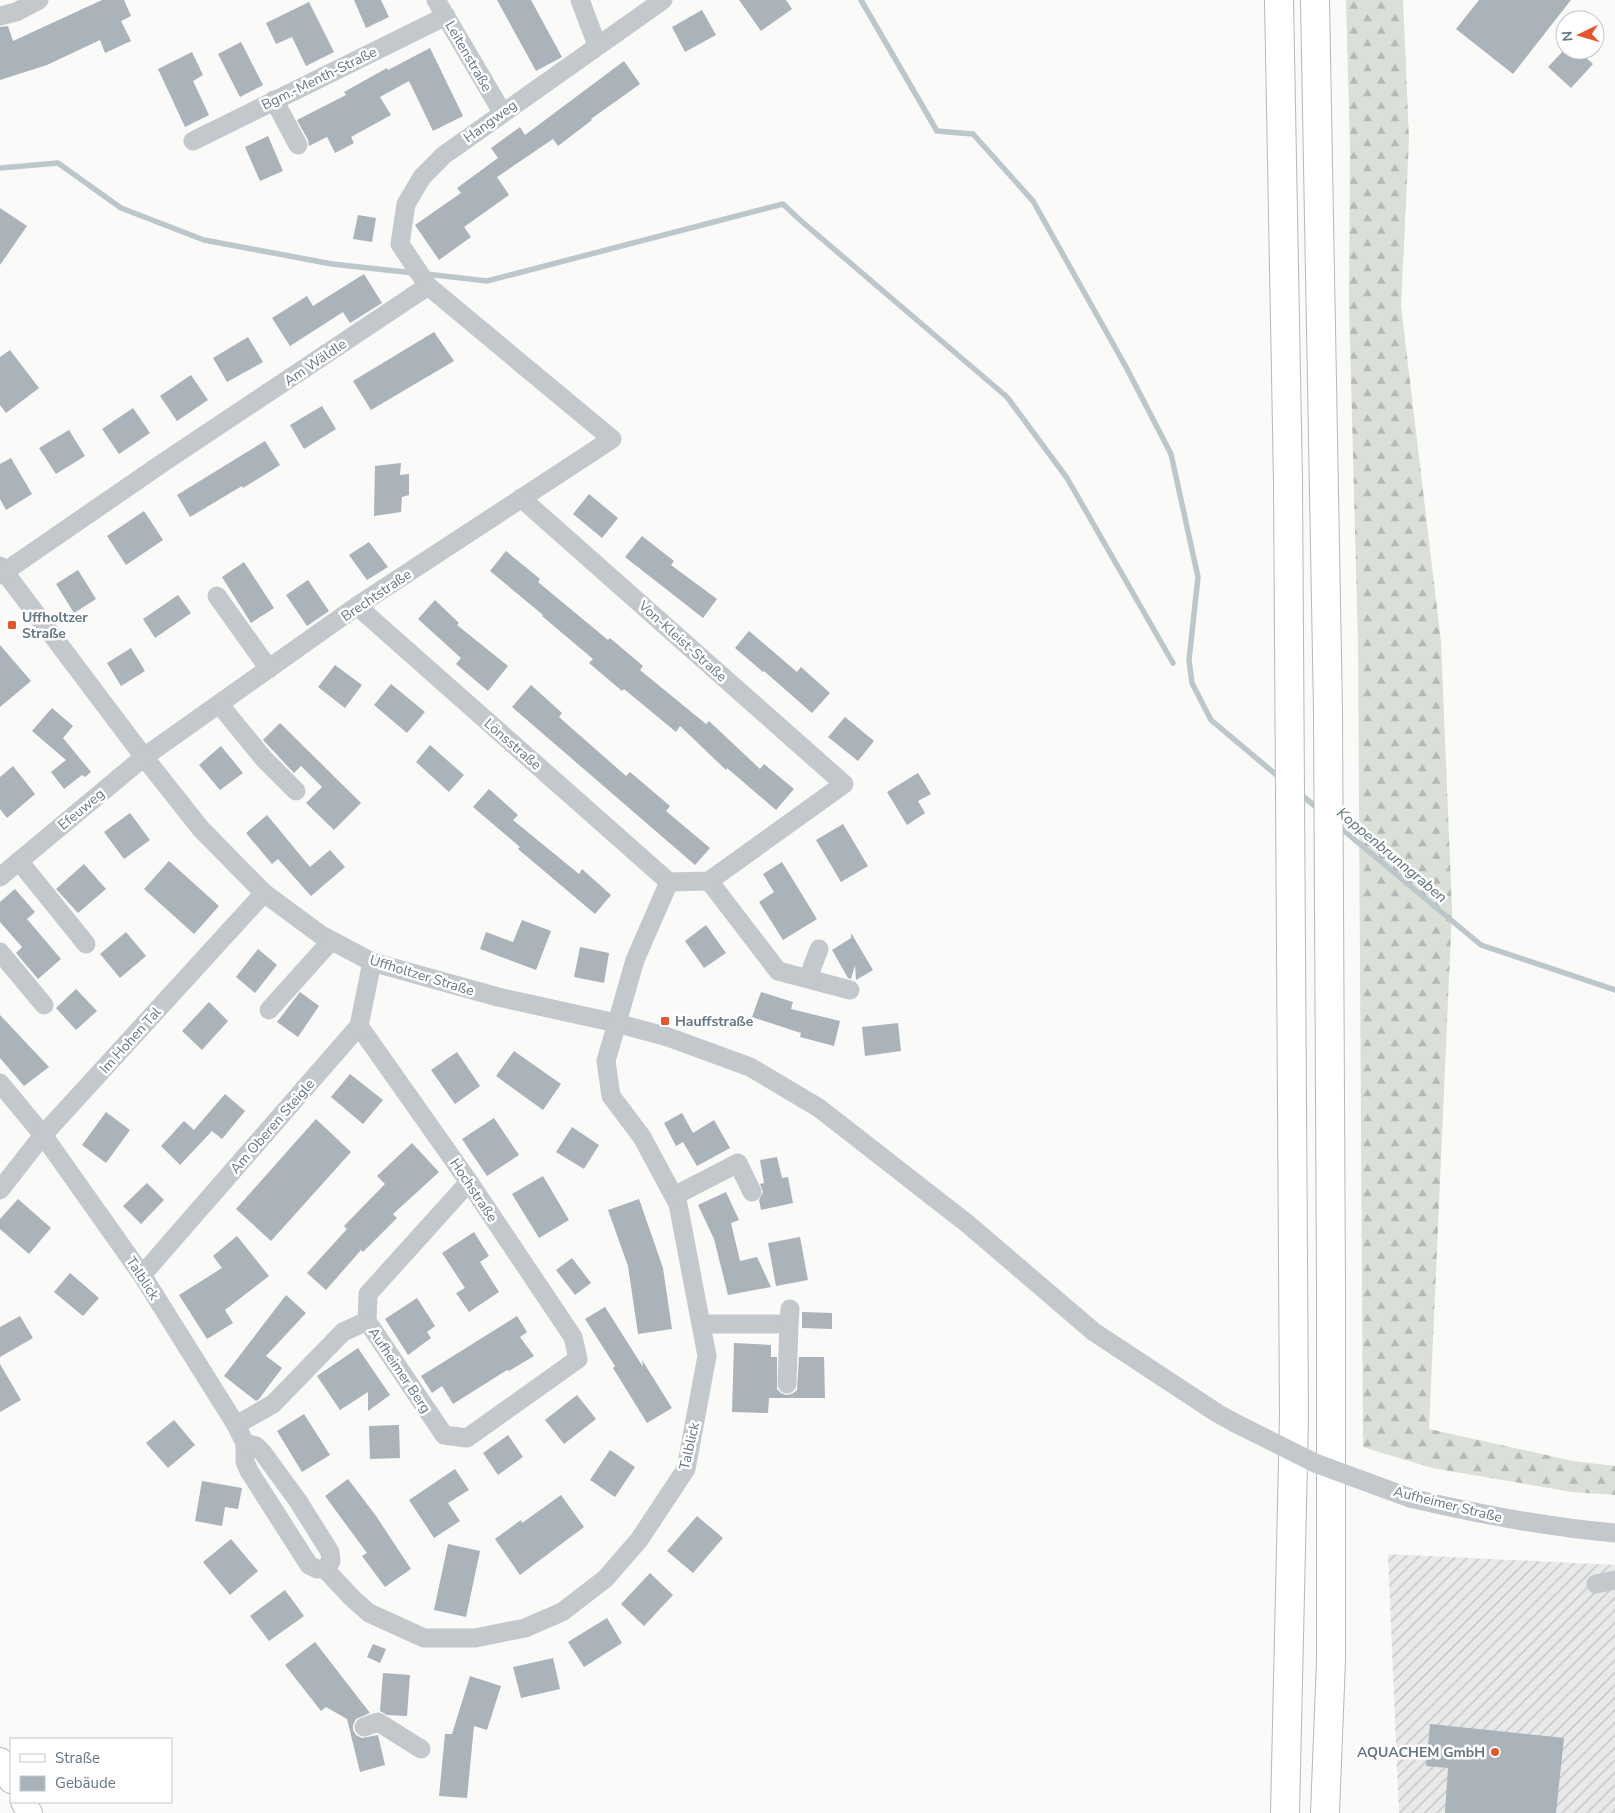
<svg xmlns="http://www.w3.org/2000/svg" width="1615" height="1813" font-family="'Nunito Sans',sans-serif">
<style>
.industrial{fill:url(#industrial-furrows)}
.forest{fill:url(#forest-firs)}
.lines{fill:none;stroke-linecap:round;stroke-linejoin:round}
.stream{stroke:#bbc7cb;stroke-width:5.5}
.building{fill:#aab3b9}
.major-casing{stroke:#b5babe;stroke-width:26}
.highway-casing{stroke:#b4b9bd;stroke-width:30}
.minor{stroke:#c3c8cc;stroke-width:19}
.major{stroke:#fff;stroke-width:24}
.highway{stroke:#fff;stroke-width:28}
.minor-bridge{stroke:#c3c8cc;stroke-width:19}
.poi-dot{fill:#e4572e;stroke:#fff;stroke-width:2}
.labels{text-anchor:middle;stroke-width:5;stroke-linejoin:round;paint-order:stroke}
.street-label{font-size:14px;fill:#657683;stroke:#fff}
.poi-label{font-size:14px;font-weight:bold;fill:#657683;stroke:#fff;text-anchor:start}
.water-label{font-size:15px;font-style:italic;fill:#60757c;stroke:#fff}
</style>
<defs>
<pattern id="industrial-furrows" width="10" height="10" patternUnits="userSpaceOnUse" patternTransform="scale(1.25)"><rect width="10" height="10" fill="#e8e9e9"/><path d="M-1 1l2-2M0 10L10 0M9 11l2-2" fill="none" stroke="#c0c1c2"/></pattern>
<pattern id="forest-firs" width="22" height="20" patternUnits="userSpaceOnUse" patternTransform="scale(1.25)"><rect width="22" height="20" fill="#dadfd7"/><path d="M5 1l3.5 6h-7zM16 11l3.5 6h-7z" fill="#b4b9b4"/></pattern>
</defs>
<rect width="100%" height="100%" fill="#fafaf8"/>
<polygon class="industrial" points="1388,1554 1615,1565 1615,1813 1399,1813"/>
<polygon class="forest" points="1346,0 1403,0 1409,140 1401,306 1441,642 1452,910 1429,1429 1573,1461 1615,1466 1615,1495 1572,1492 1432,1468 1363,1447 1358,644 1349,304 1350,147"/>
<g class="lines">
<g class="stream">
<polyline points="861,0 937,131 973,134 1033,201 1126,367 1171,454 1198,577 1189,660 1192,683 1211,720 1280,778"/>
<polyline points="0,168 58,163 121,208 204,240 332,264 414,273"/>
<polyline points="426,274 487,281 783,204 800,220 1007,397 1067,478 1173,663"/>
<polyline points="1299,793 1321,811"/>
<polyline points="1337,825 1481,945 1615,990"/>
</g>
</g>
<g class="building">
<polygon points="102,0 124,0 131,16 121,21 131,41 105,53 100,40 47,65 0,80 0,27 8,26 13,41"/>
<polygon points="354,0 381,0 389,17 366,28"/>
<polygon points="497,0 531,0 562,57 536,71"/>
<polygon points="739,0 786,0 792,9 761,31"/>
<polygon points="1479,0 1571,0 1513,74 1456,29"/>
<polygon points="309,2 334,52 306,66 292,37 276,44 266,23"/>
<polygon points="702,10 716,35 685,52 672,27"/>
<polygon points="241,42 263,85 240,97 218,54"/>
<polygon points="430,48 463,116 433,131 409,81 380,97 391,115 351,137 354,143 335,153 327,137 309,146 308,140 297,120 346,95 344,92 387,68 388,70"/>
<polygon points="1564,50 1578,50 1593,64 1571,88 1548,67"/>
<polygon points="192,52 203,75 193,81 209,115 185,127 158,69"/>
<polygon points="624,61 640,84 591,119 592,120 558,146 553,139 497,177 509,195 464,227 471,237 439,260 415,225 461,193 457,188 498,158 491,148 520,127 525,135"/>
<polygon points="268,136 283,171 260,181 245,147"/>
<polygon points="0,208 27,226 0,265"/>
<polygon points="358,215 376,218 372,242 353,239"/>
<polygon points="364,274 382,303 350,323 343,312 290,346 272,318 307,296 313,306"/>
<polygon points="434,332 454,361 371,410 353,381"/>
<polygon points="248,337 263,362 227,382 213,358"/>
<polygon points="10,350 39,388 6,413 0,405 0,357"/>
<polygon points="191,375 208,400 177,421 160,396"/>
<polygon points="322,406 336,429 304,449 290,425"/>
<polygon points="133,408 150,433 119,454 102,429"/>
<polygon points="69,430 85,456 56,474 39,448"/>
<polygon points="265,441 280,465 243,488 242,486 190,517 177,495"/>
<polygon points="11,458 32,494 6,510 0,499 0,464"/>
<polygon points="401,463 400,475 409,474 409,495 402,497 401,512 374,516 375,466"/>
<polygon points="589,494 618,518 602,538 573,514"/>
<polygon points="144,511 163,540 126,565 107,536"/>
<polygon points="642,536 674,561 671,565 717,599 703,618 625,557"/>
<polygon points="369,542 388,567 367,580 349,555"/>
<polygon points="506,551 540,579 538,582 608,640 610,638 643,666 640,670 706,724 709,721 760,769 764,764 794,789 776,810 727,768 726,770 680,726 676,732 624,689 622,691 589,663 593,659 542,616 543,615 490,571"/>
<polygon points="244,562 274,608 251,623 222,577"/>
<polygon points="78,570 96,599 74,613 56,584"/>
<polygon points="308,580 329,611 307,626 286,595"/>
<polygon points="178,595 191,613 155,638 143,619"/>
<polygon points="435,600 459,623 457,625 508,666 488,691 456,664 461,658 418,619"/>
<polygon points="749,631 797,672 801,667 830,693 812,713 764,671 763,672 735,648"/>
<polygon points="0,645 31,681 0,707"/>
<polygon points="131,648 145,671 121,686 107,663"/>
<polygon points="335,665 362,685 345,708 318,687"/>
<polygon points="391,684 425,712 407,733 374,705"/>
<polygon points="531,685 562,713 559,717 626,776 630,772 670,806 666,811 710,848 695,865 512,707"/>
<polygon points="52,708 73,726 63,738 91,772 85,777 82,775 64,789 51,772 66,760 32,731"/>
<polygon points="845,717 874,741 858,761 828,737"/>
<polygon points="280,723 361,803 334,830 306,803 322,787 301,766 294,773 263,740"/>
<polygon points="430,745 464,775 449,792 416,762"/>
<polygon points="221,746 243,773 220,790 199,765"/>
<polygon points="13,766 35,794 7,818 0,809 0,777"/>
<polygon points="918,773 931,794 918,801 925,813 907,825 887,792"/>
<polygon points="489,789 518,815 513,820 579,874 582,869 611,895 595,914 518,849 520,847 473,807"/>
<polygon points="130,813 150,840 124,859 104,832"/>
<polygon points="267,815 310,867 330,850 345,867 311,896 278,859 272,864 246,833"/>
<polygon points="843,824 868,866 841,882 816,840"/>
<polygon points="169,861 219,906 194,934 144,889"/>
<polygon points="782,862 817,919 783,940 759,902 774,892 763,874"/>
<polygon points="84,864 106,889 78,913 56,889"/>
<polygon points="15,889 35,912 27,919 61,959 38,979 16,953 22,947 0,922 0,902"/>
<polygon points="522,920 551,931 536,970 480,949 486,932 513,942"/>
<polygon points="706,925 726,953 704,968 685,941"/>
<polygon points="126,932 146,956 120,978 100,954"/>
<polygon points="851,933 873,970 856,980 855,965 851,979 848,978 832,950 851,938"/>
<polygon points="580,947 609,953 604,983 574,977"/>
<polygon points="258,949 277,965 255,993 236,977"/>
<polygon points="76,989 97,1011 76,1030 56,1008"/>
<polygon points="300,992 319,1006 298,1037 277,1022"/>
<polygon points="761,992 793,1002 791,1009 840,1021 834,1046 800,1037 801,1033 752,1017"/>
<polygon points="209,1002 228,1021 202,1050 182,1031"/>
<polygon points="0,1015 49,1067 24,1086 0,1058"/>
<polygon points="898,1023 901,1051 865,1056 862,1027"/>
<polygon points="514,1051 561,1084 543,1110 496,1076"/>
<polygon points="457,1052 480,1086 455,1104 431,1070"/>
<polygon points="350,1074 383,1100 363,1124 331,1097"/>
<polygon points="225,1094 245,1111 222,1139 212,1131 180,1165 161,1146 184,1121 194,1130"/>
<polygon points="106,1112 130,1130 106,1163 82,1145"/>
<polygon points="682,1113 693,1133 714,1120 730,1148 697,1166 683,1142 676,1146 664,1123"/>
<polygon points="494,1118 519,1155 487,1176 462,1139"/>
<polygon points="316,1119 351,1152 271,1241 236,1209"/>
<polygon points="572,1127 599,1145 584,1169 556,1152"/>
<polygon points="412,1143 439,1172 393,1214 397,1218 363,1252 361,1250 326,1290 307,1273 347,1229 344,1226 385,1184 377,1176"/>
<polygon points="777,1157 782,1178 788,1177 793,1203 761,1210 759,1200 763,1192 760,1184 764,1183 760,1160"/>
<polygon points="543,1176 569,1220 539,1238 512,1194"/>
<polygon points="147,1183 164,1200 141,1224 123,1206"/>
<polygon points="726,1192 739,1220 731,1223 740,1261 757,1257 771,1287 728,1295 714,1239 698,1205"/>
<polygon points="18,1199 51,1228 29,1254 0,1229 0,1219"/>
<polygon points="639,1199 663,1268 672,1329 638,1334 628,1266 608,1210"/>
<polygon points="474,1232 489,1256 480,1262 499,1292 469,1312 456,1293 465,1288 442,1253"/>
<polygon points="237,1236 269,1276 225,1310 233,1323 207,1339 179,1295 222,1268 213,1256"/>
<polygon points="800,1237 808,1280 776,1286 768,1243"/>
<polygon points="572,1258 591,1283 575,1295 556,1270"/>
<polygon points="70,1273 99,1298 83,1316 54,1292"/>
<polygon points="286,1295 306,1313 266,1356 282,1368 259,1399 256,1401 224,1376"/>
<polygon points="417,1298 435,1326 427,1332 431,1338 408,1355 385,1319"/>
<polygon points="605,1307 643,1367 642,1360 672,1408 647,1423 613,1368 615,1366 585,1319"/>
<polygon points="802,1312 832,1313 832,1329 802,1328"/>
<polygon points="20,1316 33,1338 0,1357 0,1327"/>
<polygon points="517,1316 527,1332 520,1337 534,1356 509,1371 507,1370 453,1404 442,1386 432,1393 421,1376"/>
<polygon points="734,1343 771,1345 771,1357 777,1357 777,1389 781,1393 786,1395 792,1394 797,1390 799,1357 824,1357 825,1398 769,1398 768,1413 732,1412"/>
<polygon points="358,1348 390,1395 368,1411 368,1392 340,1410 317,1376"/>
<polygon points="0,1364 21,1400 0,1412"/>
<polygon points="577,1395 596,1419 564,1444 545,1420"/>
<polygon points="304,1414 330,1455 302,1472 277,1431"/>
<polygon points="174,1420 195,1445 168,1468 146,1443"/>
<polygon points="399,1425 400,1458 370,1459 369,1426"/>
<polygon points="508,1435 523,1457 498,1475 483,1453"/>
<polygon points="610,1450 635,1467 615,1497 590,1480"/>
<polygon points="455,1469 469,1490 448,1503 460,1521 434,1538 409,1500"/>
<polygon points="348,1479 376,1516 411,1569 385,1587 362,1556 367,1553 325,1496"/>
<polygon points="202,1481 242,1488 238,1509 225,1507 222,1526 195,1521"/>
<polygon points="561,1495 584,1527 520,1575 495,1539 521,1520 522,1523"/>
<polygon points="697,1516 723,1538 693,1573 667,1551"/>
<polygon points="231,1539 258,1571 230,1595 203,1562"/>
<polygon points="448,1544 480,1551 466,1617 434,1610"/>
<polygon points="650,1573 673,1595 644,1626 621,1604"/>
<polygon points="285,1590 304,1616 269,1641 250,1616"/>
<polygon points="607,1618 622,1643 584,1667 568,1642"/>
<polygon points="315,1642 370,1713 356,1719 353,1725 353,1730 356,1735 362,1738 378,1735 385,1765 360,1772 347,1719 326,1707 321,1711 285,1665"/>
<polygon points="373,1644 386,1649 380,1663 367,1657"/>
<polygon points="553,1658 560,1689 521,1698 513,1667"/>
<polygon points="383,1673 410,1675 407,1716 387,1715 380,1711"/>
<polygon points="470,1676 501,1686 487,1730 474,1726 467,1798 439,1796 445,1734 452,1734"/>
<polygon points="1430,1724 1564,1738 1556,1813 1445,1813 1448,1768 1426,1766"/>
</g>
<g class="lines">
<defs>
<g id="major">
<polyline points="0,1760 11,1781"/>
<polyline points="23,1802 30,1813"/>
</g>
<g id="highway">
<polyline points="1279,0 1288,482 1294,1417 1285,1813"/>
<polyline points="1315,0 1328,711 1331,1288 1331,1660 1325,1813"/>
</g>
</defs>
<use href="#major" class="major-casing"/>
<use href="#highway" class="highway-casing"/>
<g class="minor">
<polyline points="436,0 502,112"/>
<polyline points="580,0 597,45"/>
<polyline points="0,16 16,12 39,0"/>
<polyline points="274,100 298,145"/>
<polyline points="193,141 446,16"/>
<polyline points="428,286 400,244 406,204 422,177 444,155 663,0"/>
<polyline points="0,566 144,757 201,829 264,893 321,935 372,962 498,997 616,1023 668,1037 750,1067 819,1108 969,1225 1094,1332 1217,1413 1235,1423"/>
<polyline points="0,575 164,462 428,286 612,439 357,606 144,757 0,877"/>
<polyline points="217,596 269,669"/>
<polyline points="357,606 669,882"/>
<polyline points="219,704 264,759 296,791"/>
<polyline points="19,861 86,944"/>
<polyline points="709,881 778,971 850,990"/>
<polyline points="0,952 44,1005"/>
<polyline points="808,978 819,949"/>
<polyline points="269,1010 331,941"/>
<polyline points="359,1026 469,1182 573,1337 578,1359 467,1438 444,1435 367,1321 368,1294 469,1182"/>
<polyline points="0,1083 43,1135 142,1275 236,1425 245,1443 245,1462 249,1471 309,1565 317,1569 325,1569 352,1598 369,1613 424,1638 475,1638 525,1628 562,1612 605,1579 639,1540 686,1469 707,1356 678,1204 642,1137 611,1096 606,1061 635,960 669,882 709,881 844,784 521,498"/>
<polyline points="0,1190 43,1135 264,893"/>
<polyline points="674,1196 738,1163 752,1192"/>
<polyline points="142,1275 359,1026 372,962"/>
<polyline points="701,1324 789,1324 790,1309"/>
<polyline points="787,1384 789,1324"/>
<polyline points="236,1425 273,1404 343,1332 367,1321"/>
<polyline points="245,1443 256,1446 263,1453 298,1501 330,1552 331,1561 325,1569"/>
<path d="M1410 1498C1478 1514 1545 1527 1615 1533"/>
<polyline points="1596,1584 1615,1580"/>
<polyline points="364,1727 378,1722 421,1749"/>
</g>
<use href="#major" class="major"/>
<use href="#highway" class="highway"/>
<polyline class="minor-bridge" points="1235,1423 1315,1463 1410,1498"/>
</g>
<g class="poi-dot">
<rect x="7" y="620" width="10" height="10" rx="2.5"/>
<rect x="660" y="1016" width="10" height="10" rx="2.5"/>
<circle cx="1495" cy="1752" r="5"/>
</g>
<g class="labels">
<g class="street-label">
<text transform="translate(469 56) rotate(60)" y="5">Leitenstraße</text>
<text transform="translate(319 78) rotate(-26)" y="5">Bgm.-Menth-Straße</text>
<text transform="translate(490 121) rotate(-36)" y="5">Hangweg</text>
<text transform="translate(315 362) rotate(-34)" y="5">Am Wäldle</text>
<text transform="translate(376 595) rotate(-34)" y="5">Brechtstraße</text>
<text transform="translate(683 641) rotate(42)" y="5">Von-Kleist-Straße</text>
<text transform="translate(513 744) rotate(41)" y="5">Lönsstraße</text>
<text transform="translate(81 809) rotate(-40)" y="5">Efeuweg</text>
<text transform="translate(422 975) rotate(17)" y="5">Uffholtzer Straße</text>
<text transform="translate(130 1040) rotate(-48)" y="5">Im Hohen Tal</text>
<text transform="translate(272 1126) rotate(-49)" y="5">Am Oberen Steigle</text>
<text transform="translate(474 1190) rotate(56)" y="5">Hochstraße</text>
<text transform="translate(143 1278) rotate(57)" y="5">Talblick</text>
<text transform="translate(400 1370) rotate(56)" y="5">Aufheimer Berg</text>
<text transform="translate(689 1446) rotate(-77)" y="5">Talblick</text>
<text transform="translate(1448 1504) rotate(14)" y="5">Aufheimer Straße</text>
</g>
<g class="poi-label">
<text x="22" y="622">Uffholtzer<tspan x="22" dy="16">Straße</tspan></text>
<text x="675" y="1026">Hauffstraße</text>
<text x="1485" y="1757" text-anchor="end">AQUACHEM GmbH</text>
</g>
<g class="water-label">
<text transform="translate(1392 855) rotate(40)" y="5">Koppenbrunngraben</text>
</g>
</g>
<rect x="10" y="1738" width="162" height="65" fill="#ffffff" stroke="#c1c8cd"/>
<rect x="20" y="1754" width="25" height="8" fill="#ffffff" stroke="#c1c8cd"/>
<text x="55" y="1763" font-size="15" fill="#657683">Straße</text>
<rect x="20" y="1776" width="25" height="15" fill="#aab3b9" stroke="#c1c8cd"/>
<text x="55" y="1788" font-size="15" fill="#657683">Gebäude</text>
<g transform="translate(1580 35) rotate(265)"><circle r="24" fill="#ffffff" stroke="#c1c8cd"/>
<path d="M0-4L9 19L0 12L-9 19Z" fill="#e4572e"/>
<text y="-8" font-size="14" font-weight="bold" text-anchor="middle" fill="#657683">N</text>
</g>
</svg>
